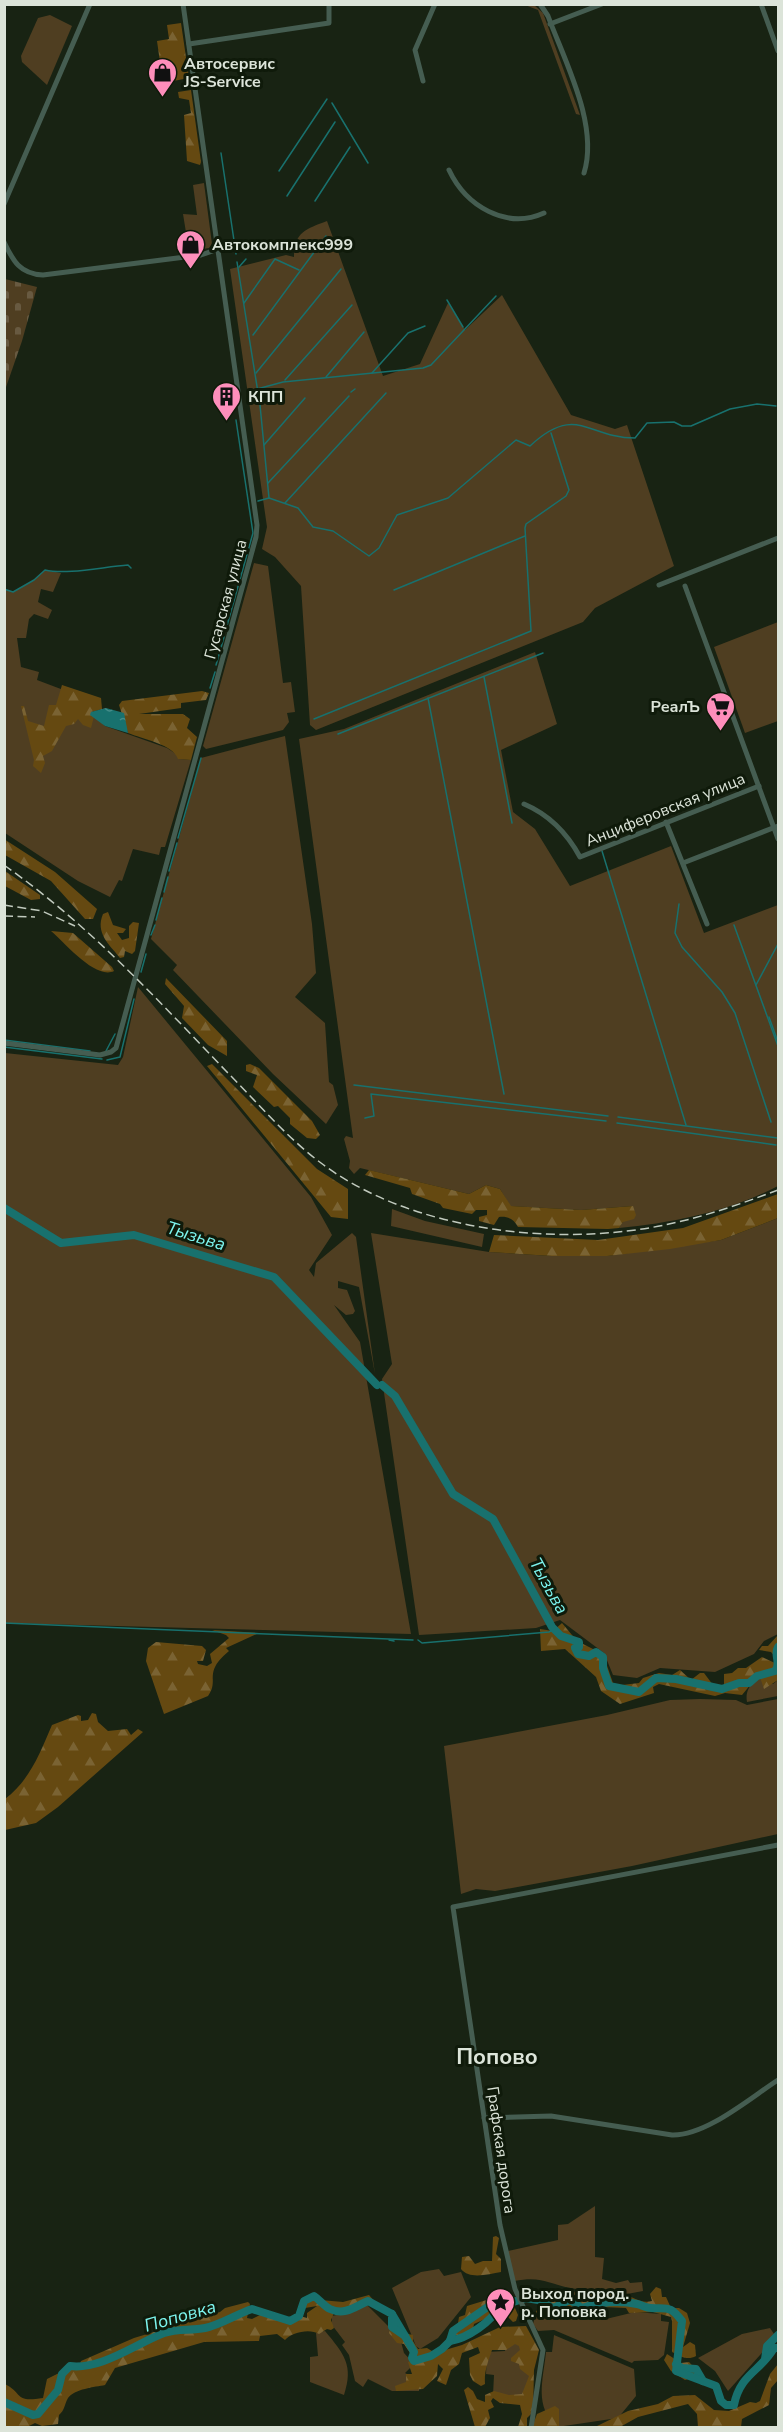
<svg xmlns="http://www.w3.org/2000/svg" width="783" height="2432" font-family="'Nunito Sans',sans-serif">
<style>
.green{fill:#4f3e21}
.forest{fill:url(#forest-firs)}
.cemetery{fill:url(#cemetery-stones)}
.water{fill:url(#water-ripples)}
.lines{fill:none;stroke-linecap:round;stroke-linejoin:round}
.stream{stroke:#18716e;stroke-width:1.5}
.river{stroke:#18716e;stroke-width:8}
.minor{stroke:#455d51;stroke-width:5}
.rail{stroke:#c1cabe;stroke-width:1.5;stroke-dasharray:9 4.5;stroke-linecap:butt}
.labels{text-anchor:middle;stroke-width:6;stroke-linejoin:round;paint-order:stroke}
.poi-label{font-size:16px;font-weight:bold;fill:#dce4d9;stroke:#0f1a0a;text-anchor:start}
.street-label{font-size:16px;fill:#dce4d9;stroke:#0f1a0a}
.water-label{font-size:18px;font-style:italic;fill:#7df5ef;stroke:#0f1a0a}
.district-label{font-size:22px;font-weight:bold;fill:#dce4d9;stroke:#0f1a0a}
</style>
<defs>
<pattern id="forest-firs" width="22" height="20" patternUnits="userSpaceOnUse" patternTransform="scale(1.5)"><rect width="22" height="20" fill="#654911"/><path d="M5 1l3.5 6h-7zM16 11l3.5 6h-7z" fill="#7a6333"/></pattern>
<pattern id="cemetery-stones" width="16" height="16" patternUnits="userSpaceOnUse" patternTransform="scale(1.5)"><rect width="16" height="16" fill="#4f3e21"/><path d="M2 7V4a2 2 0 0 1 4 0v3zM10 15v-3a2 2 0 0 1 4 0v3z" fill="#685a41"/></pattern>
<pattern id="water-ripples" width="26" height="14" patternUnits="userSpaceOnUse" patternTransform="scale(1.5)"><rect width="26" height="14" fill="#18716e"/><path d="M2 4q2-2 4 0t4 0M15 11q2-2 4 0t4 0" fill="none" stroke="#448c89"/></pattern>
</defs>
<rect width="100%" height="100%" fill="#182313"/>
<g class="green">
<polygon points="525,5 534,5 543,13 580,115 576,114 538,10"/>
<polygon points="50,15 72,26 47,85 22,62 21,56 38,18"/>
<polygon points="204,183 212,244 209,248 189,251 183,214 197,215 193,185"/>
<path d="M327 221 383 376 420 364 448 303 465 330 502 295 571 415 615 429 627 425 674 566 595 608 583 622 316 730 310 725 301 586 275 557 262 549 267 527 230 269 286 255 294 257C294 232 306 229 327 221Z"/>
<polygon points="254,563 268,566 283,683 291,682 295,712 287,713 289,722 283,730 206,749 203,746"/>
<polygon points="45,570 61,573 53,592 41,589 38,602 52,610 48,619 34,614 29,619 26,638 17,638 21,667 39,672 37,680 98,703 102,709 91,712 105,726 167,748 176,754 179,759 191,760 165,847 161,847 159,855 133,849 122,881 119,880 110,897 78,881 5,833 4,589 13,592 34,580"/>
<polygon points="778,622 778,721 745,733 714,647"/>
<path d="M535 652 557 724 501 750 513 812 535 829 570 886 671 846 704 933 778 905V1186C730 1211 674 1223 619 1228L633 1206 581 1210 510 1206 500 1189 486 1185 469 1194 360 1168 354 1174 349 1168 350 1161 344 1139 346 1136 353 1138 299 739 344 729Z"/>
<polygon points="285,736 312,924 316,973 295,997 325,1023 329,1082 333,1085 338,1105 326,1124 273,1074 173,970 177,965 151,939 201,758"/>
<polygon points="138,987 311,1197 332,1235 309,1270 314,1277 316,1263 352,1233 356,1237 375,1374 359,1287 338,1281 338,1288 347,1290 355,1311 353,1314 346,1315 334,1305 360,1342 411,1634 5,1623 5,1053 118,1065 123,1057"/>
<polygon points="392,1209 425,1221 484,1234 482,1247 391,1226"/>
<polygon points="778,1218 778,1634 764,1641 754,1654 715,1672 660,1668 637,1678 613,1675 604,1653 560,1620 536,1628 419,1635 382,1379 392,1364 371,1233 489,1252 552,1256 607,1256 721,1240"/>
<path d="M760 1677 773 1684 778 1680V1696L747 1702C745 1691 750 1686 756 1678Z"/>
<polygon points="700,1699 736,1700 747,1705 778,1699 778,1834 632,1866 495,1891 476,1889 461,1894 444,1746 607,1715 670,1700"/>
<path d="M595 2206V2257L604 2258 602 2279 616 2283 628 2280 630 2283 642 2282 643 2291 627 2294 592 2293 573 2295 576 2289C549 2285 544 2275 514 2281L508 2251 558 2240V2225L568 2224Z"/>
<polygon points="439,2269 444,2276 461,2272 471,2297 438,2338 420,2349 416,2346 392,2288 421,2272"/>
<polygon points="365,2303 400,2338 404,2353 414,2364 405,2373 419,2381 419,2391 392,2391 368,2379 363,2387 355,2381 349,2355 342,2345 345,2342 332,2325 332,2316 353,2311"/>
<polygon points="584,2312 606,2319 635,2312 661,2314 661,2321 669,2322 664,2355 658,2360 634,2361 632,2363 554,2330 538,2331 533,2324 535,2317"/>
<polygon points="770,2328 776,2337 728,2391 715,2371 698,2358 742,2334"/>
<path d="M325 2331C344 2354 354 2365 344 2395L310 2382V2357L318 2356 316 2333Z"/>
<path d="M554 2335 634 2369 636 2396 618 2418 557 2427C534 2406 543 2381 546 2352H552Z"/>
<polygon points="506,2343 532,2343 530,2400 493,2395 494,2375 486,2374 487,2352 505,2351"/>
</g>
<g class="forest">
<polygon points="181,23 189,78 163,83 157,41 169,39 167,25"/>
<polygon points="191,90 201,162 200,165 187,161 184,115 191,113 189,100 179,98 178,92"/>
<polygon points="62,685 101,698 102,709 91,712 94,716 91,728 83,725 78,719 74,724 66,726 52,751 43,756 45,763 41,773 33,766 34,760 21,706 24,706 28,721 44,726 49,705 56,705"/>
<path d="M202 691 209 693 206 700 181 703V708L139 714H183L190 719 187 728 197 737 191 760 178 759C173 744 142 739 128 733L119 705 122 701Z"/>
<polygon points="4,839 55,872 97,909 93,919 85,919 51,881 5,855"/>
<polygon points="5,871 40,895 40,899 31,900 5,886"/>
<path d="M108 912 113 925 126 929 123 933H117L122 940 129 938V926L133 922 139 923 135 951 132 954 125 951 124 957 120 958C109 944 95 933 103 914Z"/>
<path d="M51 931 73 933 112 967 114 971C96 980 66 944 51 931Z"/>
<polygon points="166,978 227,1041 227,1056 208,1045 182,1018 184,1006 165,984"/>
<polygon points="212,1064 317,1169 348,1189 348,1219 331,1217 207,1066"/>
<polygon points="250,1064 259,1068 312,1121 320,1135 316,1139 307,1138 290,1124 290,1118 278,1106 274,1107 253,1087 257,1075 246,1071 246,1065"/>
<path d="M369 1170 469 1194 486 1185 500 1189 511 1206 581 1210 633 1206 636 1215 634 1219 623 1222 619 1228 608 1229 518 1227C514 1219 508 1216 499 1217L494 1225 479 1221V1217L487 1215V1210H476L472 1214 443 1208 440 1204 412 1194 410 1188 365 1175Z"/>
<polygon points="778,1194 778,1218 721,1240 670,1249 607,1256 552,1256 489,1252 494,1235 598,1240 683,1228"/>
<polygon points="562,1623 577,1641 603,1654 614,1686 639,1683 643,1678 659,1673 672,1675 680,1670 691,1680 700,1673 704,1673 716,1689 720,1689 724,1687 724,1674 732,1673 738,1668 746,1668 762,1657 777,1664 777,1659 771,1652 759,1650 762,1646 768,1646 778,1635 778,1680 764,1689 760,1677 756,1678 742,1695 725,1693 715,1696 659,1684 653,1687 654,1693 620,1704 601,1691 596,1677 565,1649 541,1651 540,1629 553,1631"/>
<path d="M212 1630 259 1633 226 1648 229 1651C202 1673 220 1680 208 1696L164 1714 146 1661 148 1648 156 1642 202 1646 206 1650 203 1661H197L198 1664 207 1666 212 1663 210 1654 229 1638 226 1635Z"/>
<path d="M92 1713 96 1714 98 1722 108 1731 127 1729 131 1735 138 1729 143 1732 58 1807 36 1823 5 1830V1799C30 1780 40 1753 52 1725L78 1715 81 1716V1721L88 1720Z"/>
<path d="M496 2236 499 2238 496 2254 501 2259V2272C488 2274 470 2280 461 2269L462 2257 469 2256 475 2264 483 2261H492L493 2237Z"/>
<path d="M656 2287 661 2289 662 2297H666L671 2308H679L687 2313 690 2323 683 2347 690 2342 695 2345 696 2356C687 2361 680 2356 672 2352V2321L671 2317 653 2312 629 2313 626 2308 604 2307 574 2312 566 2308 555 2309 549 2314 538 2316 536 2311 557 2299 570 2302C578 2292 611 2292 624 2295 635 2297 640 2304 652 2301L650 2294Z"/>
<polygon points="505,2293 509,2294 518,2315 516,2321 513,2322 505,2314 490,2322 485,2319 474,2324 473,2329 460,2337 456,2335 459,2317 465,2315 467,2306 493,2298 499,2306 505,2301"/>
<path d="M369 2295 375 2302 372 2305H364L351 2311 336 2308 331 2320 334 2328 331 2330 327 2329 319 2334C309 2328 291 2333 285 2340L277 2334 260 2336 259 2341 204 2342 115 2368 105 2385C95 2387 74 2389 68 2398 64 2405 65 2410 59 2415L58 2424 42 2426 35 2423 27 2427H5V2384C23 2393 14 2403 43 2398L47 2379 59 2373 63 2374 68 2369 78 2368 81 2361 134 2338 220 2312 225 2308 248 2302 250 2304 247 2318 252 2319 264 2313 289 2322 300 2316 307 2318V2313L317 2306 305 2308V2303L309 2299 343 2302Z"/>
<path d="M397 2320 408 2334 413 2335V2341L418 2349 427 2348 435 2353 462 2345 500 2327 526 2326 539 2350 534 2370 533 2412 527 2418V2427H518L522 2414 520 2405 500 2403 493 2398 491 2401 494 2407 488 2410 490 2418 485 2427H475L464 2390 468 2387 473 2391 477 2399 485 2402V2395L494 2391 509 2395 522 2394 529 2376 520 2369 519 2364 511 2361V2358L520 2350 519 2346 515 2344 506 2350H492C488 2362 484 2371 485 2384L481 2386 473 2381 470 2375 469 2358 480 2353 478 2347 462 2353 459 2364 451 2370 446 2385 437 2381 443 2369 438 2364 437 2376 423 2389 396 2391 395 2386 406 2382V2374H412L408 2362 422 2359 413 2357V2353H410L404 2344 397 2343 389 2333 393 2321Z"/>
<polygon points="667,2354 681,2363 689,2362 701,2375 685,2380 671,2371 664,2360"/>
<polygon points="778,2364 778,2380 771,2388 769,2405 742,2419 741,2427 698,2427 697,2414 688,2404 638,2417 620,2427 595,2427 628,2411 658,2404 673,2396 695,2395 714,2410 729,2411 750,2402 756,2403 760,2401 770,2374"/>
<polygon points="555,2406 559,2409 559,2427 532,2427 537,2414"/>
</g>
<polygon class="cemetery" points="5,279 37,287 22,341 5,390"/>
<polygon class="water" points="106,708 124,713 128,733 105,726 90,715 91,712"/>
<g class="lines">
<g class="stream">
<polyline points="332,103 368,163"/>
<polyline points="221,153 236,254"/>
<polyline points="279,171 327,99"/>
<polyline points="287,196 335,122"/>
<polyline points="315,201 350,147"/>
<polyline points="237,262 260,405 269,498"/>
<polyline points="239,267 246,259"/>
<polyline points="447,300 463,327"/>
<polyline points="244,303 275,259 299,270"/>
<polyline points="253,335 326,236"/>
<polyline points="256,373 341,269"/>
<polyline points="372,373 408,333 425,326"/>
<polyline points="326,377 364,332"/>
<polyline points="285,380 352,305"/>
<polyline points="257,389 283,382 423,368 431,365 496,296"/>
<polyline points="351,392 355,389"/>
<polyline points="264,445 305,398"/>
<polyline points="268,483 349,396"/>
<path d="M258 501 269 498 298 508 313 527 333 531 369 556 379 548 397 515 448 498 516 440 530 446C576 403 588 438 635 438L647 423 674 422 682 426H691L730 409 757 404 776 406"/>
<polyline points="285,503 386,393"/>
<path d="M4 589 13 592 34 580 45 570C67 575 102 567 128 565L131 568"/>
<polyline points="394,590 525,536"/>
<polyline points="226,629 253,533 236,420"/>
<polyline points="216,665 224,637"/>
<polyline points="484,677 512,823"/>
<polyline points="210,688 215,672"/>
<polyline points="428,698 504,1094"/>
<polyline points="314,719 531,631 525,528 526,524 566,496 569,490 551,433"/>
<polyline points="338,734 543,653"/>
<polyline points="178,838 201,758"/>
<polyline points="602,851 686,1125"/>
<polyline points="169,871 177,843"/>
<polyline points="164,892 168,877"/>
<polyline points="679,904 675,933 682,947 722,992 735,1013 771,1122"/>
<polyline points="156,920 162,898"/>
<polyline points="734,925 778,1046"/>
<polyline points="151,935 155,925"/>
<polyline points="141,972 146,954"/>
<polyline points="756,985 778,944"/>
<polyline points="769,1017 778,1042"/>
<polyline points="4,1040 90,1051"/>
<polyline points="4,1047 102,1059"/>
<polyline points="106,1051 115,1034"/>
<polyline points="107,1060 120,1057 134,999"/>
<polyline points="354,1085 608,1116"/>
<polyline points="618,1117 778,1138"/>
<polyline points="365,1118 374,1116 371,1094 606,1121"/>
<polyline points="617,1123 776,1145"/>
<polyline points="4,1623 413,1640"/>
<polyline points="389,1640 394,1641"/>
<polyline points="418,1640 422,1643 549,1632 554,1629"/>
</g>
<g class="river">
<polyline points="4,1208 61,1243 134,1235 274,1277 377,1385"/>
<path d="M382 1385 395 1396 453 1494 493 1519 552 1627 561 1636 579 1642V1647L575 1648 578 1654 589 1656 596 1652 603 1657V1668L609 1686 639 1692 656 1678 676 1679 722 1689 739 1683H749L757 1676 775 1671C782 1664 773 1655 778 1647"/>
<polyline points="392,2314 405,2336"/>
<path d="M450 2341C468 2338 491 2322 500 2306"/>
<polyline points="765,2359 767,2346 778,2335"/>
<polyline points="676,2364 682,2368 696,2369 703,2381"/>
<path d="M4 2402 33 2415 38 2414 58 2390 62 2374 70 2366C101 2370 135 2344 164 2333 178 2328 191 2331 205 2328 220 2325 237 2314 252 2309L290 2321 299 2316 304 2301 314 2296C320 2300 324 2306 330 2309 345 2316 356 2306 368 2301L392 2314V2327L405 2336 414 2352 412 2358 414 2361 431 2356 442 2349 450 2341 453 2331 489 2306H500L526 2298 538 2300 553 2308 570 2300 582 2308C600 2302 619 2300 637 2304 642 2305 646 2308 651 2308 668 2309 670 2305 682 2321L676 2371 716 2386 721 2401 726 2405H734C740 2374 761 2371 774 2348H778"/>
</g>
<g class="minor">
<path d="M540 4 548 16C565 62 599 125 584 173"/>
<polyline points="761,4 778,51"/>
<polyline points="550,24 602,4"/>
<polyline points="189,44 329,23 329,4"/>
<polyline points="423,81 415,50 435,4"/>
<path d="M449 170C466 206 506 230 544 213"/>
<polyline points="4,204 90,4"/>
<path d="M4 242C13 261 20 274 43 275L201 255 218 249"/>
<polyline points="659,585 778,538"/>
<polyline points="685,586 778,839"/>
<path d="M524 804C550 815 567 833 580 857L759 786"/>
<polyline points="666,822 707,924"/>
<polyline points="683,863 778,826"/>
<polyline points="4,1043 100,1055 111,1052 116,1048 256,537 257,525 183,4"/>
<path d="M484 2118 551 2116 672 2135C706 2136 750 2098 778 2080"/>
<polyline points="531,2428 543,2350 515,2289 500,2225 453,1907 778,1845"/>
</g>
<g class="rail">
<path d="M4 865C89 925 155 997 226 1071 257 1102 286 1137 321 1163 412 1232 561 1248 669 1224 707 1216 743 1203 778 1190"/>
<polyline points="4,905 42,911 75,926"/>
<polyline points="4,916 35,917"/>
</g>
</g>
<defs>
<symbol id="shop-pin" viewBox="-11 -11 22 30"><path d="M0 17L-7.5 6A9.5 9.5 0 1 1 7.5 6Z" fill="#fe8ebb" stroke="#0f1a0a"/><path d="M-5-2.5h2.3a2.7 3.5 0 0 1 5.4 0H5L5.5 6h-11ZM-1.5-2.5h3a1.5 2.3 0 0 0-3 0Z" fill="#111"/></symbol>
<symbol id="building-pin" viewBox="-11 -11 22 30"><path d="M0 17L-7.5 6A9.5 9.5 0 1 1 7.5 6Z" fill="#fe8ebb" stroke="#0f1a0a"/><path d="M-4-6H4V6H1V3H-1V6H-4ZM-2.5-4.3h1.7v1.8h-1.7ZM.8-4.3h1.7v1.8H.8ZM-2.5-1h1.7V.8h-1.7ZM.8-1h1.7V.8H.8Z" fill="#111"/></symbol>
<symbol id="supermarket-pin" viewBox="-11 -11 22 30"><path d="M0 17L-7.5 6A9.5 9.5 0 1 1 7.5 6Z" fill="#fe8ebb" stroke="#0f1a0a"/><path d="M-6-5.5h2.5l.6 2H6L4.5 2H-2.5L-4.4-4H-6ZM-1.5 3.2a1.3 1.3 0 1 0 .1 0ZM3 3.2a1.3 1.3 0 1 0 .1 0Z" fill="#111"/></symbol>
<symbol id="sight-pin" viewBox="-11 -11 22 30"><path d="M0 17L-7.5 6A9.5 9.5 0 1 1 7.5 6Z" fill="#fe8ebb" stroke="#0f1a0a"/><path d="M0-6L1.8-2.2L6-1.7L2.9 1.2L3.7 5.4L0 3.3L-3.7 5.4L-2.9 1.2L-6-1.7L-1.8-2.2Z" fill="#111"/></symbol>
</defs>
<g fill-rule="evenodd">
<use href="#shop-pin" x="146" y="56" width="33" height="45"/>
<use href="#shop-pin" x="174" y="228" width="33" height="45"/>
<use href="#building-pin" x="210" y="380" width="33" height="45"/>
<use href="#supermarket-pin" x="704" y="690" width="33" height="45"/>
<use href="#sight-pin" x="484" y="2286" width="33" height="45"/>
</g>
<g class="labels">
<g class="poi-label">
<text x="184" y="69">Автосервис<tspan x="184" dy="18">JS-Service</tspan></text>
<text x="212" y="250">Автокомплекс999</text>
<text x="248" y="402">КПП</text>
<text x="700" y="712" text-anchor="end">РеалЪ</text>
<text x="521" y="2299">Выход пород.<tspan x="521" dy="18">р. Поповка</tspan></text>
</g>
<g class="street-label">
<text transform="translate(225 599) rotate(-75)" y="6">Гусарская улица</text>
<text transform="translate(665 809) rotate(-22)" y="6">Анциферовская улица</text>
<text transform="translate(502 2150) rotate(82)" y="6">Графская дорога</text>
</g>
<g class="water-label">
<text transform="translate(196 1236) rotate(17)" y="6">Тызьва</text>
<text transform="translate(549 1586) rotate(61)" y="6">Тызьва</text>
<text transform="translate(180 2316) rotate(-16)" y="6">Поповка</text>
</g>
<g class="district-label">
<text x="497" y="2064">Попово</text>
</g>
</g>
<rect width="783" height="2432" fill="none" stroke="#dce4d9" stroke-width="12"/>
</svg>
